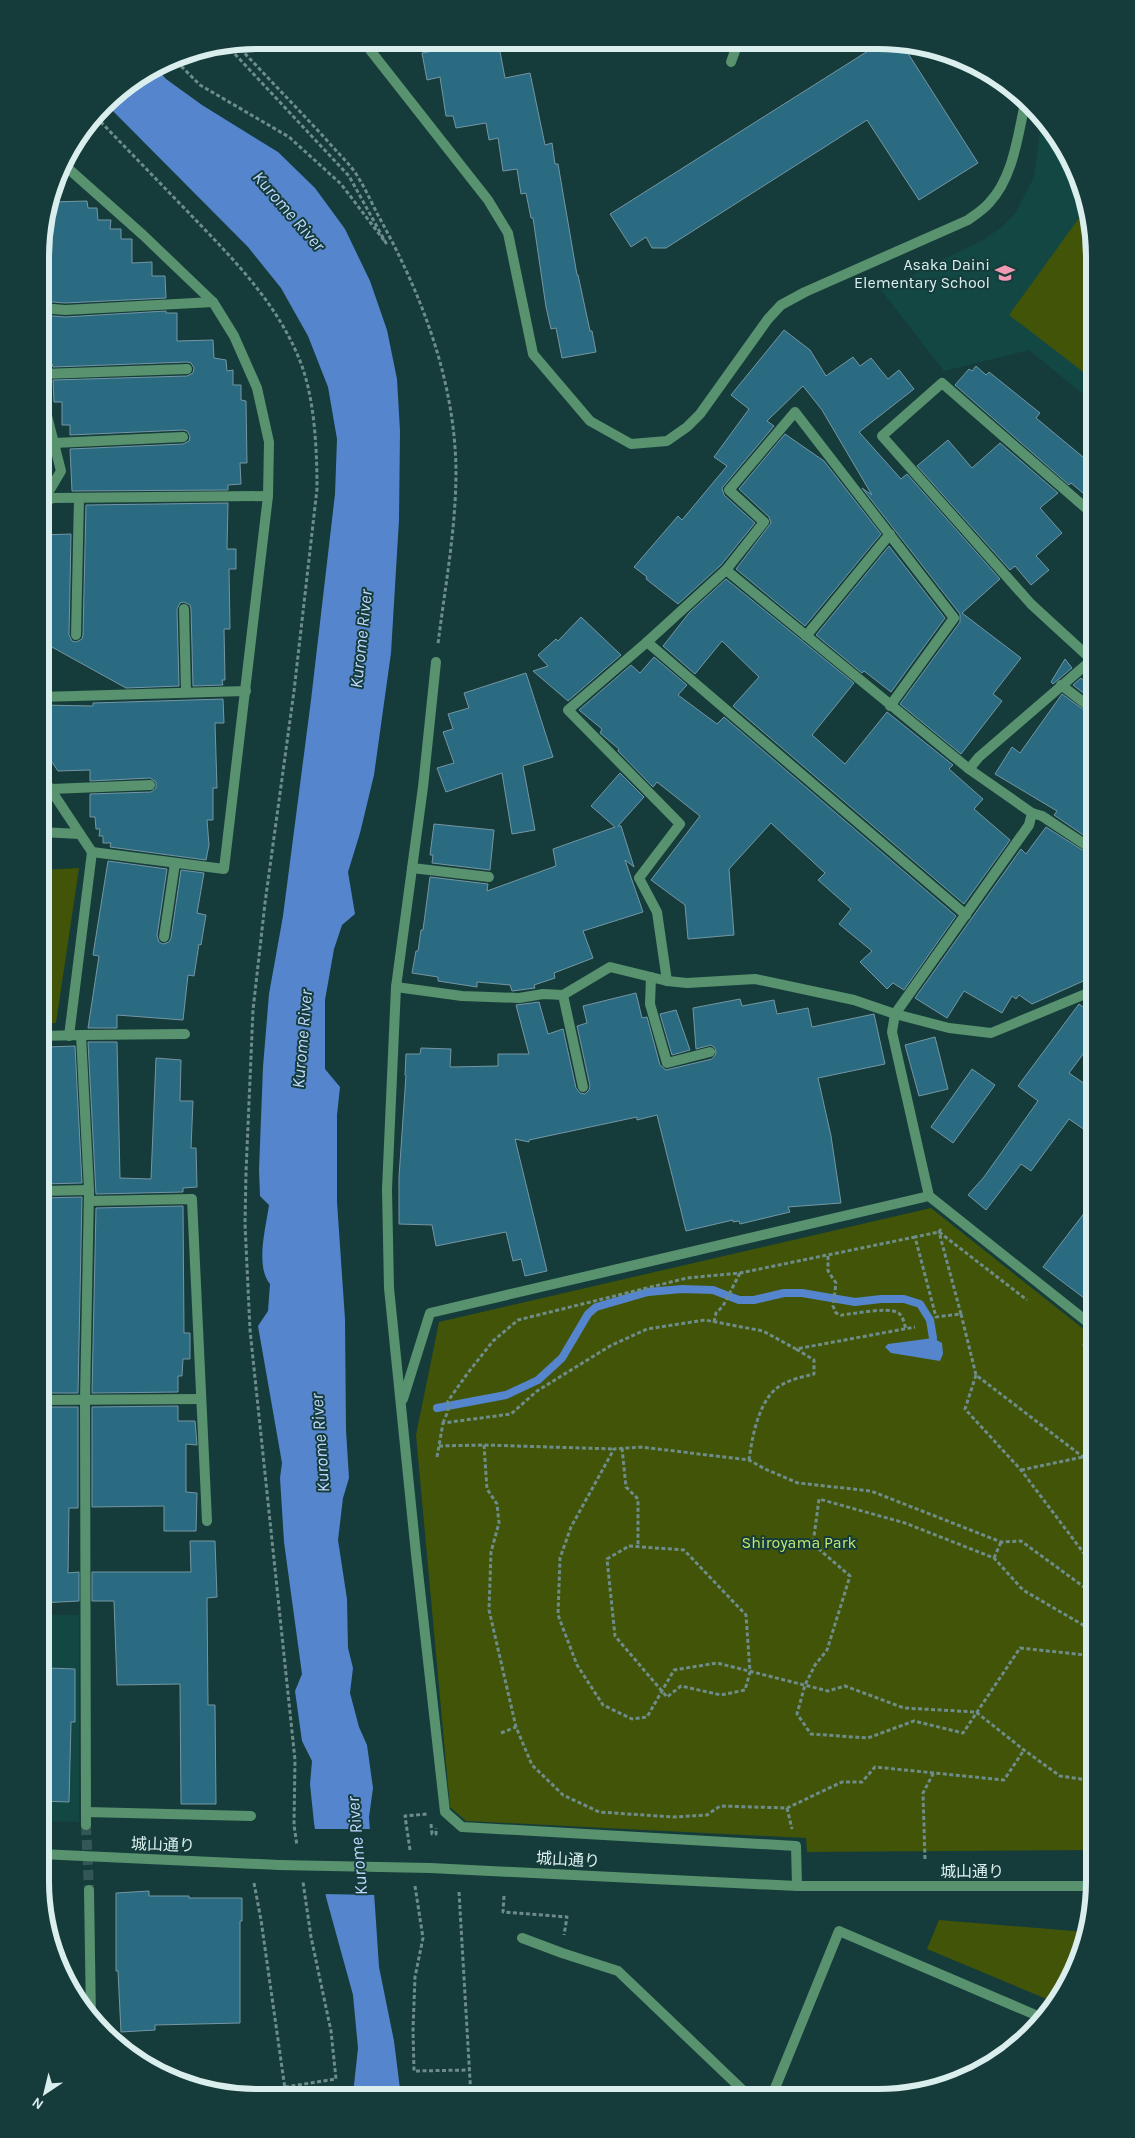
<svg xmlns="http://www.w3.org/2000/svg" width="1135" height="2138" font-family="Karla,'Noto Sans JP',sans-serif">
<style>
.built{fill:#134744}
.green{fill:#425407}
.water{fill:#5585cd}
.pier{fill:#153c3a}
.lines{fill:none;stroke-linecap:round;stroke-linejoin:round}
.stream{stroke:#5585cd;stroke-width:8}
.building{fill:#2b6b81;stroke:#7496a4}
.minor-tunnel{stroke:#335755;stroke-width:10;stroke-dasharray:10 5;stroke-linecap:butt}
.path{stroke:#6d8c8a;stroke-width:3;stroke-dasharray:4 2.5;stroke-linecap:butt}
.service{stroke:#58926f;stroke-width:10}
.minor{stroke:#58926f;stroke-width:10}
.tertiary{stroke:#58926f;stroke-width:10}
.tertiary-bridge{stroke:#58926f;stroke-width:10}
.labels{text-anchor:middle;stroke-width:4;stroke-linejoin:round;paint-order:stroke}
.poi-label{font-size:16px;fill:#daefed;stroke:#153c3a;text-anchor:end}
.park-label{font-size:16px;fill:#c4e76f;stroke:#153c3a}
.street-label{font-size:16px;fill:#daefed;stroke:#153c3a}
.water-label{font-size:18px;font-style:italic;fill:#bed7fe;stroke:#153c3a}
.rim{fill:none;stroke:#daefed;stroke-width:6}
</style>
<rect width="100%" height="100%" fill="#153c3a"/>
<g class="built">
<polygon points="1042,117 1058,136 1084,187 1095,256 1095,404 1029,350 944,371 881,290 983,240 1002,227 1016,212 1034,177"/>
<polygon points="40,1615 79,1615 79,1822 40,1821"/>
</g>
<g class="green">
<polygon points="1087,207 1095,256 1095,381 1009,315"/>
<polygon points="79,868 56,1023 41,1023 41,870"/>
<polygon points="931,1208 1095,1338 1095,1850 807,1852 806,1838 466,1821 450,1807 416,1435 439,1322"/>
<polygon points="939,1920 1086,1932 1079,1964 1056,2003 927,1949"/>
</g>
<g class="water">
<path d="M156 68 166 79 202 105 278 152 315 188 345 229 370 281 387 330 397 379 400 431 399 520 391 653 374 775 360 833 348 872 355 914 342 925 334 949 325 1000V1069L340 1087 337 1115V1202L345 1319 346 1430 349 1478 343 1498 338 1540 347 1599 348 1648 353 1668 350 1693 359 1727 367 1745 373 1788 369 1817 379 1967 394 2041 401 2097 355 2096 354 2085 358 2048 353 1995 326 1897 314 1823 310 1784 312 1761 302 1741 295 1691 302 1674 284 1542 280 1478 282 1463 258 1326 268 1311 270 1284C255 1266 266 1227 269 1205L260 1196 259 1170 263 1067 269 994 283 916 311 700 335 494 337 439 328 387 308 336 281 288 248 247 106 104 113 94Z"/>
<polygon points="933,1338 942,1343 943,1354 940,1361 891,1353 885,1347 888,1344"/>
<polygon points="1093,1461 1095,1461 1095,1481 1088,1476 1087,1466"/>
</g>
<polygon class="pier" points="312,1829 372,1829 375,1895 323,1894"/>
<g class="lines">
<polyline class="stream" points="437,1408 506,1395 538,1380 562,1358 588,1314 596,1307 648,1292 682,1289 713,1290 739,1300 754,1300 784,1293 802,1293 855,1302 881,1299 904,1299 920,1304 930,1320 933,1338"/>
</g>
<g class="building">
<polygon points="490,41 498,41 505,78 530,73 545,145 552,143 555,164 558,164 577,275 578,275 590,331 592,331 596,352 562,358 556,328 551,329 546,307 533,218 531,218 526,193 521,194 517,169 503,171 498,138 489,140 486,123 456,128 453,116 446,116 440,77 427,80 422,53"/>
<polygon points="879,44 902,44 978,163 919,200 867,120 666,248 652,248 646,237 631,247 610,214"/>
<polygon points="87,201 88,208 97,208 98,220 111,220 110,229 121,229 121,239 132,239 132,263 152,262 152,276 165,276 166,298 65,303 42,301 42,228 50,202"/>
<polygon points="166,311 166,313 177,313 177,341 213,340 214,358 226,360 227,371 233,370 233,385 241,385 241,400 246,401 247,463 240,463 241,484 228,485 228,490 72,491 70,449 183,444 189,441 190,436 187,431 183,430 70,435 70,425 62,425 62,402 54,402 53,380 187,376 193,373 194,368 191,363 187,362 53,367 52,364 42,364 42,315 65,317"/>
<polygon points="784,330 810,350 826,376 853,357 860,366 871,358 888,379 899,370 914,389 859,432 901,479 907,474 1000,579 962,613 1021,658 993,694 1002,701 961,754 900,704 960,622 960,614 862,488 872,495 822,410 803,386 767,421 774,426 722,488 724,495 755,523 721,565 678,604 646,579 647,577 634,567 678,516 682,520 727,466 714,457 749,409 731,395"/>
<polygon points="976,366 986,375 989,372 1040,413 1036,418 1095,467 1095,503 1071,483 1069,485 955,385 969,369 972,371"/>
<polygon points="785,434 824,461 881,534 805,626 736,569 771,523 769,517 739,489"/>
<polygon points="948,440 972,468 1000,443 1058,493 1040,508 1062,533 1036,556 1049,570 1031,585 1015,566 1010,570 917,466"/>
<polygon points="228,503 227,549 236,549 236,569 229,569 230,629 224,629 225,680 222,680 223,685 193,686 191,609 190,605 184,602 180,603 177,609 179,686 126,688 41,641 41,535 71,534 69,635 72,641 76,642 82,639 83,635 86,505"/>
<polygon points="889,546 945,618 891,692 864,671 862,673 816,635"/>
<polygon points="726,579 854,683 812,735 845,764 887,712 953,765 949,769 983,799 974,809 1010,840 964,904 733,706 759,677 722,641 695,674 663,646 689,613"/>
<polygon points="581,617 621,655 568,701 533,671 548,666 538,655 556,639 558,641"/>
<polygon points="654,657 687,685 678,695 717,724 724,717 956,916 904,990 893,983 887,989 860,962 872,951 839,924 851,909 818,880 825,873 771,823 729,869 734,935 688,939 685,905 651,880 700,816 657,782 653,787 618,751 619,749 600,733 602,729 579,710 631,665 640,673"/>
<polygon points="1065,659 1072,668 1053,684 1051,682"/>
<polygon points="526,673 553,757 523,766 535,830 512,834 502,773 446,792 437,768 454,763 443,732 453,729 448,714 469,708 464,693"/>
<polygon points="1081,678 1095,693 1095,702 1073,685"/>
<polygon points="1062,694 1095,718 1095,843 1054,815 1057,811 995,774 1012,747 1020,753"/>
<polygon points="223,699 224,723 215,723 217,788 213,788 213,820 207,820 209,845 206,860 110,847 111,843 103,843 103,836 99,836 100,829 96,829 95,817 90,817 90,794 151,792 156,788 156,782 150,778 90,781 90,770 58,771 41,746 41,705 93,706 93,703"/>
<polygon points="620,773 644,797 618,826 621,826 634,867 625,860 643,912 583,931 593,958 554,973 555,978 534,985 535,988 512,991 510,985 477,982 477,987 438,981 438,977 412,973 416,951 418,951 421,930 423,930 430,877 488,884 487,891 556,866 553,849 615,827 591,806"/>
<polygon points="434,824 494,830 490,870 432,863 433,855 430,855"/>
<polygon points="1046,827 1095,858 1095,969 1090,978 1032,1004 1019,995 1016,999 1012,996 1002,1013 964,991 947,1018 915,998 1021,849 1026,854"/>
<polygon points="108,861 167,869 157,936 159,942 163,944 169,942 171,938 181,870 204,873 197,913 206,915 201,945 199,944 194,976 188,975 183,1020 117,1015 117,1028 88,1028 99,956 93,955"/>
<polygon points="636,993 642,1018 647,1017 660,1065 666,1070 712,1059 716,1054 715,1048 711,1045 696,1049 693,1008 740,999 742,1006 774,1000 777,1014 808,1008 812,1027 874,1014 885,1064 818,1078 831,1136 841,1203 788,1207 790,1212 740,1224 739,1221 733,1222 733,1220 686,1231 657,1115 637,1120 637,1117 529,1140 529,1142 515,1139 547,1271 525,1276 521,1259 513,1261 506,1232 436,1246 432,1225 399,1224 399,1177 406,1075 405,1075 406,1054 420,1054 421,1048 451,1049 450,1067 498,1066 498,1054 529,1054 516,1005 539,1002 548,1034 563,1029 576,1088 580,1093 585,1094 589,1090 590,1086 577,1026 587,1023 583,1006"/>
<polygon points="1079,1004 1095,1016 1095,1038 1069,1073 1095,1091 1095,1137 1069,1119 1031,1171 1021,1164 986,1210 968,1195 984,1177 1038,1101 1018,1086"/>
<polygon points="676,1010 690,1050 672,1055 660,1014"/>
<polygon points="935,1037 948,1089 919,1096 905,1045"/>
<polygon points="88,1042 117,1042 120,1178 151,1179 156,1058 181,1060 180,1101 193,1101 191,1148 196,1148 197,1187 183,1188 183,1192 96,1194"/>
<polygon points="75,1046 82,1183 41,1184 41,1163 46,1163 45,1047"/>
<polygon points="972,1069 995,1085 953,1143 931,1127"/>
<polygon points="82,1197 78,1393 41,1393 41,1198"/>
<polygon points="1095,1199 1095,1284 1084,1298 1043,1267"/>
<polygon points="183,1206 184,1333 190,1333 190,1359 183,1359 182,1376 178,1376 178,1392 92,1393 96,1208"/>
<polygon points="178,1406 178,1421 195,1421 197,1445 186,1444 186,1492 197,1493 196,1531 164,1531 164,1506 92,1507 92,1407"/>
<polygon points="41,1407 78,1407 78,1508 69,1508 68,1573 79,1572 79,1601 40,1603"/>
<polygon points="190,1541 215,1541 217,1597 207,1598 208,1705 215,1705 216,1804 181,1804 180,1684 117,1685 114,1601 92,1601 92,1572 191,1572"/>
<polygon points="48,1668 75,1669 75,1722 71,1722 69,1802 40,1801 40,1732 48,1732"/>
<polygon points="149,1891 149,1896 189,1896 189,1898 242,1898 242,1921 240,1921 240,2023 155,2025 155,2030 121,2032 118,1971 116,1971 116,1893"/>
</g>
<g class="lines">
<polyline class="minor-tunnel" points="86,1825 89,1890"/>
<g class="path">
<path d="M236 44C265 75 295 106 324 137 334 149 345 159 354 171 364 185 371 202 379 217 422 295 455 381 456 471 456 529 445 587 438 644"/>
<polyline points="172,57 200,85 289,137 341,184 386,243 349,176 233,52 231,45"/>
<path d="M96 117C127 149 157 180 188 212 233 259 281 306 303 369 315 405 317 452 317 489L294 691 265 903 253 1010 246 1172 245 1224 250 1330 295 1760 294 1825 297 1846"/>
<polyline points="941,1229 939,1232 961,1314 936,1317 915,1237 939,1232 1027,1300"/>
<path d="M828 1256V1271L836 1283 833 1306 836 1313 841 1315C854 1314 886 1307 897 1312 903 1315 904 1323 906 1329"/>
<polyline points="961,1314 976,1375 1083,1457 1095,1444"/>
<polyline points="714,1322 716,1313 723,1306 740,1273"/>
<polyline points="1083,1344 1095,1353"/>
<polyline points="976,1375 965,1409 1021,1470 1095,1568"/>
<polyline points="443,1423 448,1411 448,1401 467,1374 493,1341 518,1320 687,1278 740,1273 915,1237"/>
<polyline points="484,1445 487,1489 497,1504 499,1523 491,1552 489,1610 516,1727 532,1765 563,1795 599,1812 673,1817 707,1815 720,1806 787,1808 842,1782 862,1782 875,1767 1004,1780 1024,1750"/>
<polyline points="439,1446 484,1445 614,1449"/>
<polyline points="622,1448 626,1487 638,1499 638,1547"/>
<polyline points="437,1457 443,1423 511,1414 537,1391 610,1346 647,1329 705,1320 763,1331 796,1349 915,1327"/>
<path d="M749 1460C752 1438 758 1403 777 1388 787 1380 802 1377 814 1374V1360L796 1349"/>
<polyline points="1021,1470 1083,1457"/>
<polygon points="629,1546 684,1550 746,1615 750,1672 745,1690 721,1695 681,1686 667,1697 615,1636 607,1559"/>
<polyline points="994,1558 1001,1542"/>
<polyline points="1095,1656 1020,1648 963,1733 914,1721 868,1738 811,1734 797,1714 805,1685 815,1665 827,1650 850,1576 813,1544 819,1499 905,1523 994,1558 1023,1590 1095,1632"/>
<polyline points="501,1733 516,1727"/>
<polyline points="1095,1781 1060,1776 1024,1750 976,1712 904,1708 845,1686 828,1691 717,1663 674,1670 647,1717 632,1719 603,1705 577,1665 558,1615 560,1558 571,1527 614,1449 641,1447 749,1460 765,1469 798,1483 871,1491 1001,1542 1021,1541 1095,1595"/>
<polyline points="787,1808 792,1829"/>
<polyline points="431,1824 432,1834 436,1834 436,1828"/>
<polyline points="410,1850 405,1816 427,1814"/>
<polyline points="925,1859 923,1793 934,1772"/>
<polyline points="254,1883 261,1920 286,2096"/>
<polyline points="415,1886 423,1938 415,1977 413,2030 414,2071 469,2070"/>
<polyline points="459,1892 471,2097"/>
<polyline points="504,1896 503,1912 567,1917 564,1935"/>
<polyline points="285,2087 336,2079 331,2031 311,1937 303,1882"/>
</g>
<g class="service">
<polyline points="731,62 738,43"/>
<polyline points="42,374 187,369"/>
<polyline points="54,443 183,437"/>
<polyline points="42,503 53,498 268,496"/>
<polyline points="726,570 764,522 729,490 795,412 954,618 890,706"/>
<polyline points="184,609 186,692"/>
<polyline points="76,635 79,498"/>
<polyline points="806,636 890,534"/>
<polyline points="1092,660 1031,604 882,436 942,383 1095,516"/>
<polyline points="1061,685 1095,711"/>
<polyline points="41,697 246,691"/>
<polyline points="51,789 150,785"/>
<polyline points="1032,813 1042,816 1095,851"/>
<polyline points="412,868 489,877"/>
<polyline points="164,937 175,863"/>
<polyline points="651,977 650,1004 667,1063 710,1052"/>
<polyline points="81,1035 185,1034"/>
<polyline points="41,1191 89,1190"/>
<polyline points="89,1201 192,1199 207,1521"/>
<polyline points="1088,1323 1095,1315"/>
</g>
<g class="minor">
<path d="M363 41 488 200 508 233 533 354 590 421 631 444 667 441 687 427 700 414 768 319 781 305 805 292 968 220C975 215 983 210 989 203 1014 177 1018 133 1026 99"/>
<polyline points="62,163 143,235 213,302 234,336 257,388 269,442 268,496 224,869 92,852"/>
<polyline points="42,308 65,310 213,302"/>
<polyline points="42,503 61,471 42,396"/>
<polyline points="647,642 966,915"/>
<polyline points="436,662 423,787 396,987 387,1189 389,1288 416,1554 445,1812 462,1827 796,1846 797,1886"/>
<polyline points="969,769 979,757 1095,657"/>
<polyline points="41,775 92,852 69,1036"/>
<polyline points="41,832 80,834"/>
<polyline points="667,981 657,912 639,878 680,824 568,710 647,642 726,570 969,769 1032,813 1029,825 895,1014 892,1032 929,1196"/>
<polyline points="396,987 462,996 519,998 543,994 563,995 610,967 667,981 687,983 755,979 854,1000 895,1014 949,1028 991,1033 1095,990"/>
<polyline points="563,995 583,1087"/>
<polyline points="41,1036 81,1035 89,1190 85,1400 86,1825"/>
<polyline points="403,1399 430,1313 929,1196 1095,1328"/>
<polyline points="41,1400 201,1399"/>
<polyline points="86,1812 251,1816"/>
<polyline points="89,1890 91,2019"/>
<polyline points="522,1938 562,1953 618,1971 751,2098"/>
<polyline points="771,2098 839,1931 1045,2019"/>
</g>
<g class="tertiary">
<polyline points="40,1854 279,1865"/>
<polyline points="430,1868 797,1886 1095,1886"/>
</g>
<polyline class="tertiary-bridge" points="279,1865 430,1868"/>
</g>
<defs>
<symbol id="school-bare" viewBox="-9 -9 18 18"><path d="M0-5L7-2L0 1L-7-2ZM-4 1L0 2.5L4 1V4Q0 6-4 4Z" fill="#f09ab4" stroke="#153c3a" stroke-width="2.5" paint-order="stroke"/></symbol>
</defs>
<g fill-rule="evenodd">
<use href="#school-bare" x="991" y="259" width="28" height="28"/>
</g>
<g class="labels">
<g class="poi-label">
<text x="990" y="270">Asaka Daini<tspan x="990" dy="18">Elementary School</tspan></text>
</g>
<g class="park-label">
<text x="799" y="1548">Shiroyama Park</text>
</g>
<g class="street-label">
<text transform="translate(163 1844) rotate(2)" y="6">城山通り</text>
<text transform="translate(568 1859) rotate(3)" y="6">城山通り</text>
<text x="972" y="1877">城山通り</text>
</g>
<g class="water-label">
<text transform="translate(289 211) rotate(49)" y="6">Kurome River</text>
<text transform="translate(361 639) rotate(-84)" y="6">Kurome River</text>
<text transform="translate(302 1039) rotate(-85)" y="6">Kurome River</text>
<text transform="translate(320 1443) rotate(-94)" y="6">Kurome River</text>
<text transform="translate(357 1846) rotate(-95)" y="6">Kurome River</text>
</g>
</g>
<path d="M0 0H1135V2138H0ZM257 49H878A208 208 0 0 1 1086 257V1881A208 208 0 0 1 878 2089H257A208 208 0 0 1 49 1881V257A208 208 0 0 1 257 49Z" fill="#153c3a" fill-rule="evenodd"/>
<path class="rim" d="M257 49H878A208 208 0 0 1 1086 257V1881A208 208 0 0 1 878 2089H257A208 208 0 0 1 49 1881V257A208 208 0 0 1 257 49Z"/>
<g transform="translate(45 2093) rotate(215)" stroke="#153c3a" stroke-width="4" paint-order="stroke">
<path d="M0-4L9 19L0 12L-9 19Z" fill="#daefed"/>
<text y="-8" font-size="14" font-weight="bold" text-anchor="middle" fill="#daefed">N</text>
</g>
</svg>
